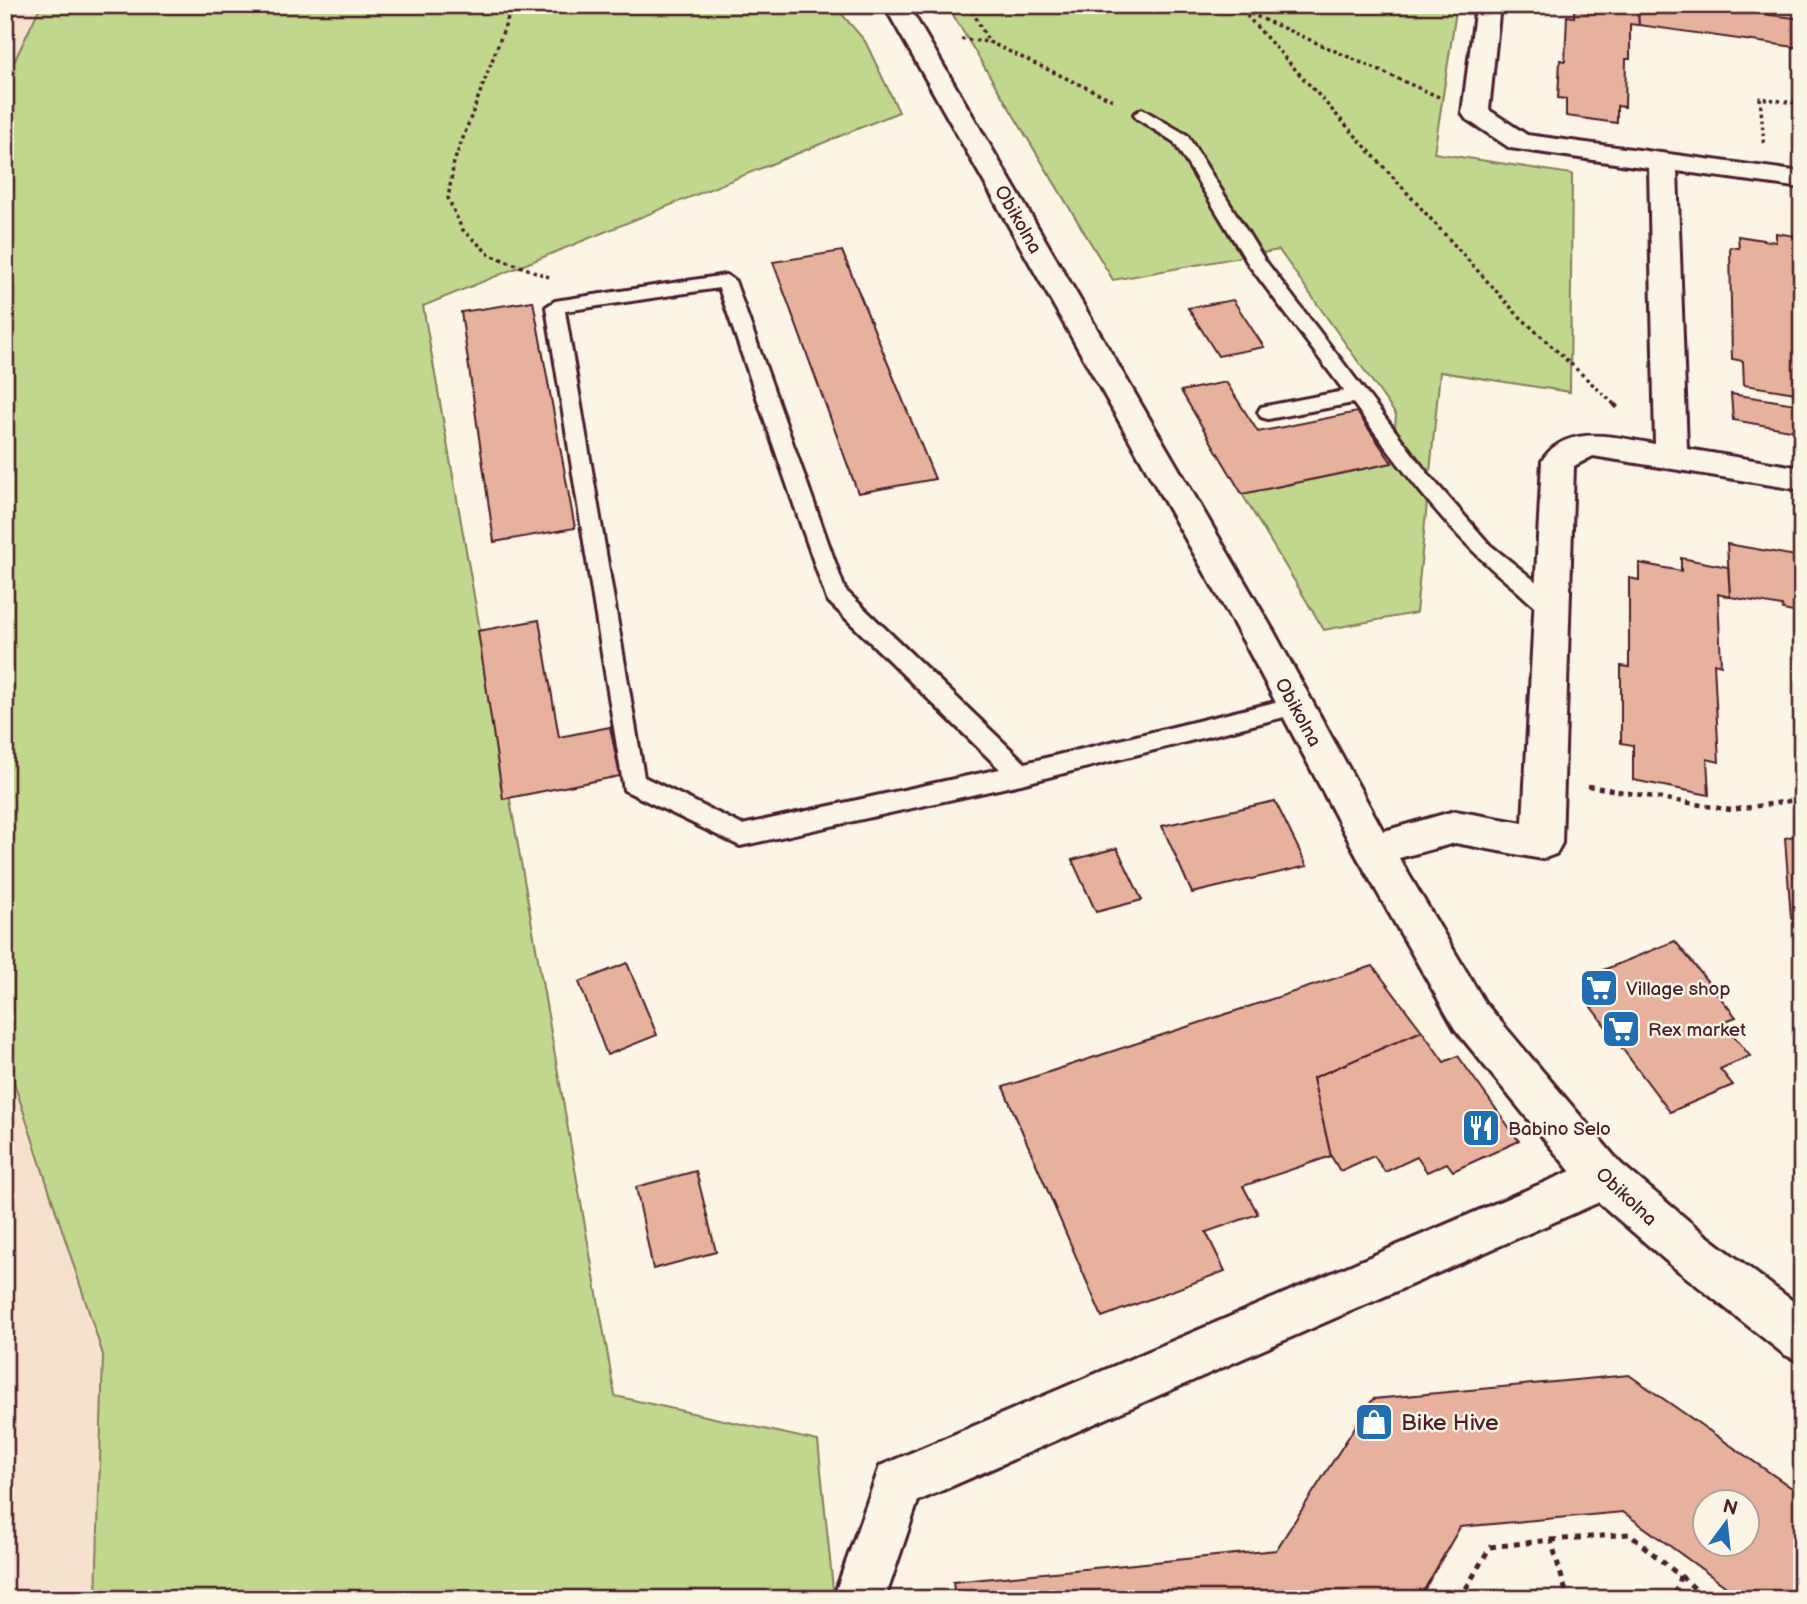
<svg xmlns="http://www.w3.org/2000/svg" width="1807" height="1604" font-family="'Balsamiq Sans',sans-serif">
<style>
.built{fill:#f6e1cf}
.green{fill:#c0d78d;stroke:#857b5c;stroke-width:2}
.building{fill:#e8b19d;stroke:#4a1f2b;stroke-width:2;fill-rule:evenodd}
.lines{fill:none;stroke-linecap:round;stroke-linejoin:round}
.lane-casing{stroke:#4a1f2b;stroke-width:6}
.street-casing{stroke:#4a1f2b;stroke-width:6}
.secondary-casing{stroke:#4a1f2b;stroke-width:6}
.path-far2{stroke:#4a1f2b;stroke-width:3.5;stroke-dasharray:3.5 3.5;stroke-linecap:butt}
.path-far1{stroke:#4a1f2b;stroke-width:4.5;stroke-dasharray:5 5;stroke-linecap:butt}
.path{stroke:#4a1f2b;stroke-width:5;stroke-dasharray:6 6;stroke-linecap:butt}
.lane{fill:#fcf5e5;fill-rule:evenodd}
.street{fill:#fcf5e5;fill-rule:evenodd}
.secondary{fill:#fcf5e5;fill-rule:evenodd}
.labels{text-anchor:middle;stroke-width:5;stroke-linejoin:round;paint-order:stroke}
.street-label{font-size:19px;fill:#4a1f2b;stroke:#fcf5e5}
.poi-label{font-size:19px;fill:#4a1f2b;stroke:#fcf5e5;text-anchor:start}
.near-poi-label{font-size:23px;fill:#4a1f2b;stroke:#fcf5e5;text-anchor:start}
</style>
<rect width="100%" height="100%" fill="#fcf5e5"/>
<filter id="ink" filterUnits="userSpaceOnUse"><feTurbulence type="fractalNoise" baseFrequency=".0143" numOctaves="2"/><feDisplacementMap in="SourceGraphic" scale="14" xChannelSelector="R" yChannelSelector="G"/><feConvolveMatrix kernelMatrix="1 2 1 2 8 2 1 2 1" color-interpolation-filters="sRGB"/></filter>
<g filter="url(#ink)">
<g class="built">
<polygon points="5,5 41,5 5,81"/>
<polygon points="5,1055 103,1355 96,1599 5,1599"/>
</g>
<g class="green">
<polygon points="41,5 834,5 865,41 899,112 423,306 615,1396 818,1441 834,1599 96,1599 103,1355 5,1055 5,81"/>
<polygon points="947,5 1457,5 1434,153 1572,174 1570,392 1440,372 1416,613 1324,630 1242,494 1392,462 1396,415 1279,250 1113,280"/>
</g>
<g class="building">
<polygon points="1605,5 1638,10 1639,25 1630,24 1630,59 1626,59 1625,107 1617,106 1617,123 1566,116 1566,99 1558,98 1560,60 1565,61 1567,16 1574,17 1574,8 1604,12"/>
<polygon points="1638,5 1694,5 1802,19 1802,48 1639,25"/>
<polygon points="1776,233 1802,237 1802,394 1744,385 1743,361 1732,359 1730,247 1739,248 1738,236 1776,242"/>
<polygon points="842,251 935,479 858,493 773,262"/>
<polygon points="1233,300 1264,347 1218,356 1188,308"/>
<polygon points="533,301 575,528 494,542 461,312"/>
<polygon points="1226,382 1258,432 1357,412 1392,463 1242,494 1181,391"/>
<polygon points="1731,394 1802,405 1802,432 1733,420"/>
<polygon points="1727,544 1802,557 1802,614 1783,610 1782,606 1730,597"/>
<polygon points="1681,558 1728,567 1730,597 1718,594 1721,665 1714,663 1719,762 1707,759 1709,795 1633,780 1633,745 1621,743 1621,666 1629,667 1629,578 1639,580 1639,563 1681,571"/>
<polygon points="539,620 559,737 610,727 620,776 503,799 478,631"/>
<polygon points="1275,801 1307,866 1192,893 1162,826"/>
<polygon points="1802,834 1802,928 1791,918 1785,838"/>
<polygon points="1117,848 1142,900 1096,912 1072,860"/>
<polygon points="1675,941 1736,1017 1723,1022 1750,1056 1720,1069 1733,1085 1670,1112 1591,1007 1605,1002 1586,977"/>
<polygon points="627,963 657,1035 607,1055 579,982"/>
<polygon points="1373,966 1422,1031 1313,1078 1331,1156 1243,1186 1258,1214 1206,1232 1225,1271 1102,1317 1003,1087"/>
<polygon points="1422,1031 1444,1062 1458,1056 1519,1141 1453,1171 1447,1163 1427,1172 1417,1157 1385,1172 1374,1156 1340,1171 1331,1156 1313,1078"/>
<polygon points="696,1171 716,1252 653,1269 636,1187"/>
<path d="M1629 1375 1802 1495V1599H1743L1623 1512 1460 1527 1419 1599H955L953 1582 1276 1550 1373 1399ZM1706 1502H1748V1544H1706Z"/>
</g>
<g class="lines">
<defs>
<g id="lane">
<path d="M1142 109 1187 135 1264 259 1428 474 1490 545 1559 600 1562 606 1559 612C1541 617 1527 599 1514 588 1450 536 1402 469 1353 403L1268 419 1261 417 1258 412 1261 407 1344 391 1249 265 1174 142 1136 118 1134 114Z"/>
<path d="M726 275 735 281 845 590 1025 763 1296 697 1304 700 1308 706 1304 712 1021 784 740 846 624 790 546 307 555 301ZM719 288 827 600 1000 769 742 825 644 777 565 311Z"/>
</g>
<g id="street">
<path d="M1476 5H1500L1489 110 1527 135 1802 172V188L1677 171 1687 449 1802 468V490L1593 456 1574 466 1562 843 1556 854 1542 859 1455 843 1373 865 1359 860 1353 849 1359 838 1455 811 1523 823 1542 461C1566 422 1618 438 1655 444L1649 168 1510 148 1466 119 1462 113Z"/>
<polygon points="1604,1157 1620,1163 1627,1178 1620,1193 918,1501 885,1599 833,1599 880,1466"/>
</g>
<polygon id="secondary" points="884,5 908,5 1274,632 1387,838 1485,1003 1620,1163 1703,1233 1802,1308 1802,1362 1785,1355 1671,1265 1588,1193 1455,1029 1359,860 1245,644"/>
</defs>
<use href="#lane" class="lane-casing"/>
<use href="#street" class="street-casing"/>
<use href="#secondary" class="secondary-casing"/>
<g class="path-far2">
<polyline points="513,5 454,162 448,198 462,229 490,255 549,277"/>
<polyline points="969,5 989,42 1115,101"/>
<polyline points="1231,5 1439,97"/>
<polyline points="1237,5 1516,313 1616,406"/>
<polyline points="961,39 989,42"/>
<polyline points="1764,143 1760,98 1802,104"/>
</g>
<g class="path-far1">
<polyline points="1614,404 1621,411"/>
<polyline points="1588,786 1731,810 1802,799"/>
</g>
<g class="path">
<polyline points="1551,1540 1629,1534 1680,1576 1674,1599"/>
<polyline points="1681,1576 1706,1599"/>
<polyline points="1460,1599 1490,1547 1551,1540 1568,1599"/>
</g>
<use href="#lane" class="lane"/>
<use href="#street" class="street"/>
<use href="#secondary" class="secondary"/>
</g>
</g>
<defs>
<symbol id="supermarket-square" viewBox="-11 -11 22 22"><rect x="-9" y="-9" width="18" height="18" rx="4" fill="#1f6fb2" stroke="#fcf5e5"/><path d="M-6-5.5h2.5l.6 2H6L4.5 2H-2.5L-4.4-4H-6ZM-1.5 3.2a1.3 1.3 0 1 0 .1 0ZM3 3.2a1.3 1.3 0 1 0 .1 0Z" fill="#fff"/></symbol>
<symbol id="restaurant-square" viewBox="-11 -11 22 22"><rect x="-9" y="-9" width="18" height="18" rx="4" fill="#1f6fb2" stroke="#fcf5e5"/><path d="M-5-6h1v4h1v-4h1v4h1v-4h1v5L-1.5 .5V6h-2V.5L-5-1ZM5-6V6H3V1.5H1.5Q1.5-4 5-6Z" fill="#fff"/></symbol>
<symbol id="shop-square" viewBox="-11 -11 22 22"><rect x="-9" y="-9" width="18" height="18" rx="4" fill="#1f6fb2" stroke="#fcf5e5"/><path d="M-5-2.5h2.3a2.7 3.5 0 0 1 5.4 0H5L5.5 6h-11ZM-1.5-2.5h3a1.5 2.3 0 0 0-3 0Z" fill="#fff"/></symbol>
</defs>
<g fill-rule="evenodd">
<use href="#supermarket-square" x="1577" y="966" width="44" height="44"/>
<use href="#supermarket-square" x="1599" y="1007" width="44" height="44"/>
<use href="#restaurant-square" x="1459" y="1106" width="44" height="44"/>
<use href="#shop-square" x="1352" y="1400" width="44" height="44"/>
</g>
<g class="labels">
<g class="street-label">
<text transform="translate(1019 219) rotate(60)" y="7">Obikolna</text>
<text transform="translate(1299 712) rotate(61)" y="7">Obikolna</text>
<text transform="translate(1627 1196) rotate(43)" y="7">Obikolna</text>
</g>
<g class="poi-label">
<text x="1626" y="995">Village shop</text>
<text x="1648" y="1036">Rex market</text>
<text x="1508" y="1135">Babino Selo</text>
</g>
<g class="near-poi-label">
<text x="1401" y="1430">Bike Hive</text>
</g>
</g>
<rect width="1807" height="1604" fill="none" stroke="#fcf5e5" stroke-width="28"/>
<rect x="14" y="14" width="1779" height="1576" fill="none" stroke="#4a1f2b" stroke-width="2.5" filter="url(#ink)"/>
<g transform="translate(1726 1523) rotate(15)"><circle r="33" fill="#fcf5e5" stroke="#b59f9b" stroke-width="2"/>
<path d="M0-5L12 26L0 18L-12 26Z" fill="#1f6fb2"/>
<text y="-10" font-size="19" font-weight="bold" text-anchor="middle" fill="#4a1f2b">N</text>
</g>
</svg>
